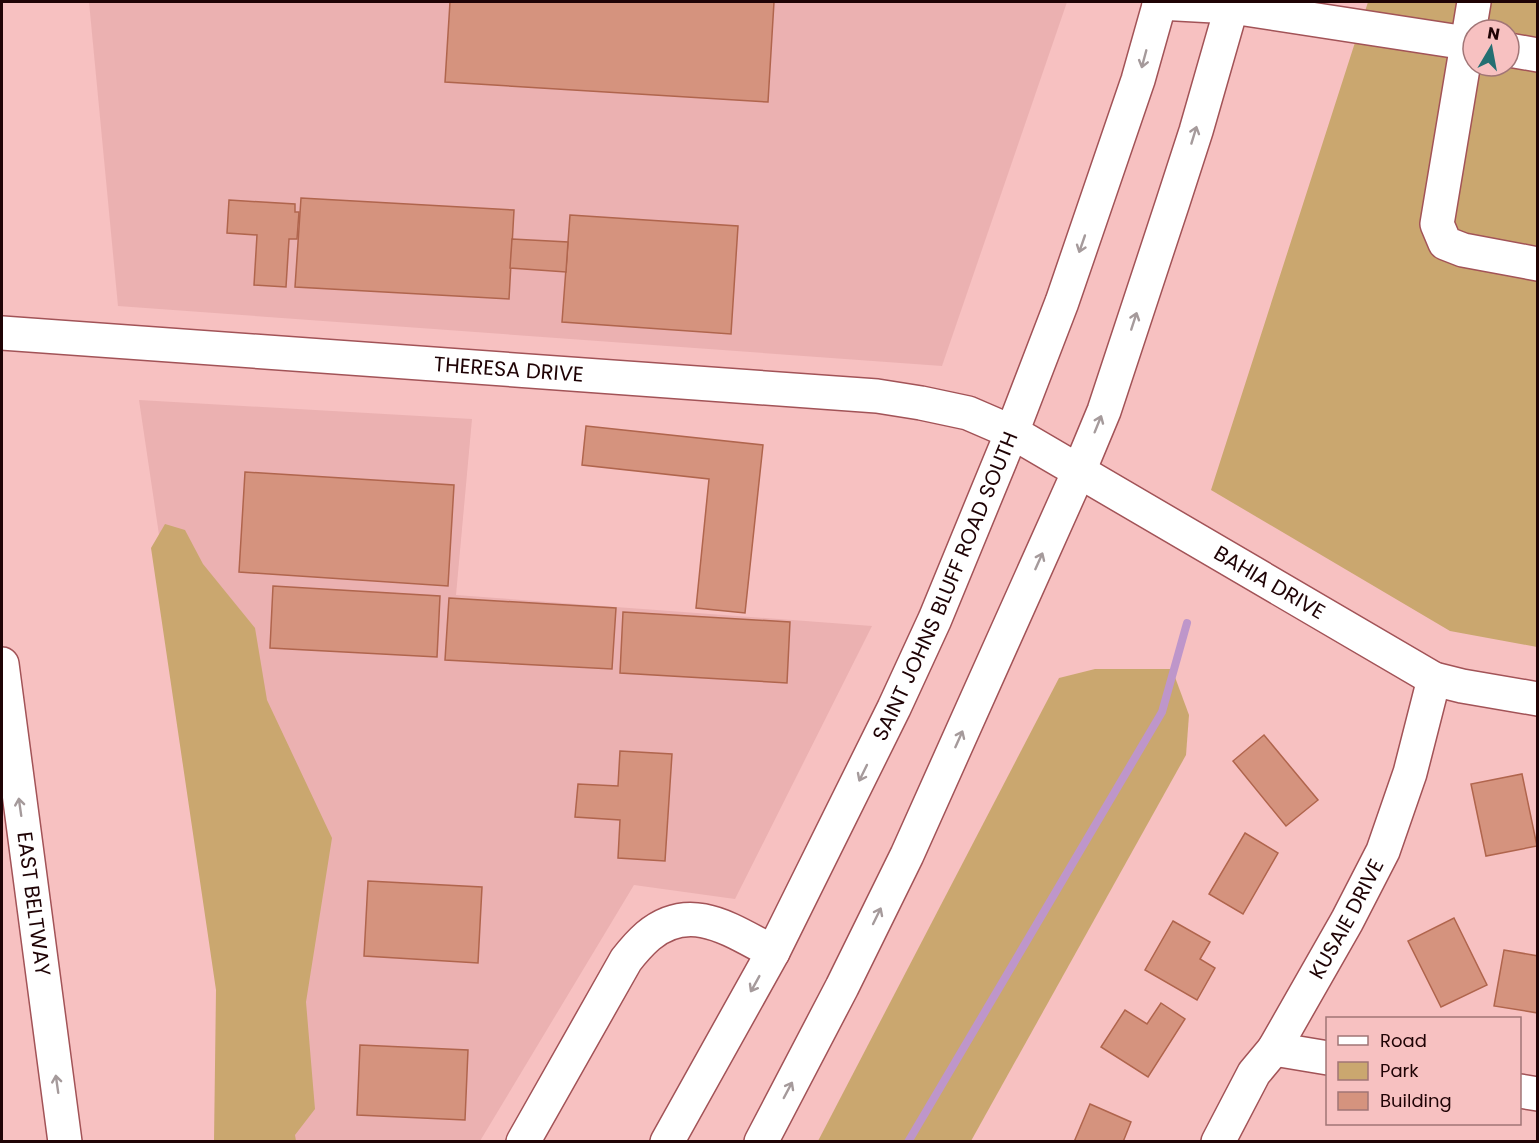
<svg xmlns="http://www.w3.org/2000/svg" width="1539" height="1143" font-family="Poppins,sans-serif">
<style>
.built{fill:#ebb1b1}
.green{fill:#caa76f;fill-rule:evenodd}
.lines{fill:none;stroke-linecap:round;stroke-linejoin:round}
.stream{stroke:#be96ca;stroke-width:8}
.building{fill:#d5937e;stroke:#b0654d;stroke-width:1.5}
.minor-casing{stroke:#a25357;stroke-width:36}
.major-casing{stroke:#a25357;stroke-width:36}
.highway-casing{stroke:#a25357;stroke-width:36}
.minor{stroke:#fff;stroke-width:33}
.major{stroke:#fff;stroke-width:33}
.highway{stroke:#fff;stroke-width:33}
.oneway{stroke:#a59a9b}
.labels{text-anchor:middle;stroke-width:6;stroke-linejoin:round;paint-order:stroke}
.street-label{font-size:21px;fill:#1f0305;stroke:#f7c1c1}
</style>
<rect width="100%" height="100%" fill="#f7c1c1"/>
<g class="built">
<polygon points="89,2 1067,2 942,366 118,306"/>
<polygon points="139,400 472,419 456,595 872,626 735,899 634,885 480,1141 249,1141"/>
</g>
<g class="green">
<path d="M1368 2H1537V647L1450 631 1211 490ZM1473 30H1509V66H1473Z"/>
<polygon points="165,524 185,530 203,564 255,628 267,700 332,838 306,1002 315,1109 295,1135 296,1141 214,1141 216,990 151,548"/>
<polygon points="1095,669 1172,669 1189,715 1186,755 971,1141 818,1141 1059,678"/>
</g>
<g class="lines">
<polyline class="stream" points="908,1142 1162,712 1187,623"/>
</g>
<g class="building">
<polygon points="450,2 774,2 768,102 445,82"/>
<polygon points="301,198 514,210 509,299 295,287"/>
<polygon points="229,200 295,204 295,212 299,212 297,239 289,239 286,287 254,285 257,235 227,233"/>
<polygon points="570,215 738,226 731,334 562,322"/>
<polygon points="512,239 568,242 566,272 510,268"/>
<polygon points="586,426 763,445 745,613 696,608 709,479 582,465"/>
<polygon points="245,472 454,485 448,586 239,572"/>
<polygon points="273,586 440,596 437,657 270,648"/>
<polygon points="449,598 616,608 612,669 445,660"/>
<polygon points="623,612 790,622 787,683 620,673"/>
<polygon points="1264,735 1318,800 1286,826 1233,761"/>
<polygon points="620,751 672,754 665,861 618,858 620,820 575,817 578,784 618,786"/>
<polygon points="1522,774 1537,846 1486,856 1471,784"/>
<polygon points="1245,833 1278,853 1243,914 1209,894"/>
<polygon points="368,881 482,887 478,963 364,956"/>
<polygon points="1454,918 1487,985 1441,1007 1408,941"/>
<polygon points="1173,921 1210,942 1200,959 1215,968 1197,1000 1145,970"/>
<polygon points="1504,950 1538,956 1538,1013 1494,1006"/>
<polygon points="1161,1003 1185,1019 1148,1077 1101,1047 1125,1010 1147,1024"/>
<polygon points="360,1045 468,1050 465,1120 357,1115"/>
<polygon points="1090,1104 1131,1122 1123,1142 1074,1142"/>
</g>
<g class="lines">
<defs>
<g id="minor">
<polyline points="1474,2 1437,224 1445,243 1463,250 1538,264"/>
<polyline points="1159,3 1232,7 1473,44"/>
<polyline points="1509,50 1538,55"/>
<path id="s1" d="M2 333 877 396 921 403 968 413 1012 432 1434 679 1462 686 1538 699"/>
<polyline points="1274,1049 1328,1058"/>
<polyline points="1520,1091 1538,1094"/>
<path d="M523 1142 626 960C633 951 640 943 648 936 691 900 732 931 773 952"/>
<path id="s2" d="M1218 1142 1254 1073 1274 1049 1347 921 1383 851 1410 773 1434 679"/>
</g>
<g id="major">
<path id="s3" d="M667 1142 773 952 894 708 935 619 1012 432 1062 302 1138 80 1160 2"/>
<polyline points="761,1142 842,987 907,855 1079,471 1104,411 1173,202 1196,131 1233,2"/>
</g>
<g id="highway">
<path id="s4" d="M2 664 65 1142"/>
</g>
</defs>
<use href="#minor" class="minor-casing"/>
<use href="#major" class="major-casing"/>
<use href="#highway" class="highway-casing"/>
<use href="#minor" class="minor"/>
<use href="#major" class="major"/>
<use href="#highway" class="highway"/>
</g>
<defs><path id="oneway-shaft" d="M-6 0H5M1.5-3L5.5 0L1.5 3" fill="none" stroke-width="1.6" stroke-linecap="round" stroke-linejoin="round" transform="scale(1.5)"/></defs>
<g class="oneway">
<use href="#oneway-shaft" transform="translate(1144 59) rotate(105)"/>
<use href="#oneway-shaft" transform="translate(1194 135) rotate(-73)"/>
<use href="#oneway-shaft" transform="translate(1082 244) rotate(109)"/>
<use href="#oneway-shaft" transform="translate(1134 321) rotate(-72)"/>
<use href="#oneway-shaft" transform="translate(1098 424) rotate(-68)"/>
<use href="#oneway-shaft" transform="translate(1039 561) rotate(-66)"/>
<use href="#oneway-shaft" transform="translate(959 739) rotate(-66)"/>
<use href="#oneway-shaft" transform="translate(863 773) rotate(116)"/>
<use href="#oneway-shaft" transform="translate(20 807) rotate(-98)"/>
<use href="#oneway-shaft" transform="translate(877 916) rotate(-64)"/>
<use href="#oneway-shaft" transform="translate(755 984) rotate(119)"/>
<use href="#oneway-shaft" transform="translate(57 1084) rotate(-98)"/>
<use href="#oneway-shaft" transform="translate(788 1090) rotate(-62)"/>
</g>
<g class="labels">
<g class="street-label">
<text dy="7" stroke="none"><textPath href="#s1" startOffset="508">THERESA DRIVE</textPath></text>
<text dy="7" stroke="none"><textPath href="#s1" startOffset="1316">BAHIA DRIVE</textPath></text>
<text dy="7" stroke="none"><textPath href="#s3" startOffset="622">SAINT JOHNS BLUFF ROAD SOUTH</textPath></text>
<text dy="7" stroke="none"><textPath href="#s4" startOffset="242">EAST BELTWAY</textPath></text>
<text dy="7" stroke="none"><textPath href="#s2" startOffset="258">KUSAIE DRIVE</textPath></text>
</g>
</g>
<rect width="1539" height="1143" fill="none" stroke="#1f0305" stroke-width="6"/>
<rect x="1326" y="1017" width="195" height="108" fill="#f7c1c1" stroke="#a17576" stroke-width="1.5"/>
<rect x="1338" y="1036" width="30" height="9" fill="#ffffff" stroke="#a17576" stroke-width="1.5"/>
<text x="1380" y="1047" font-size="18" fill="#1f0305">Road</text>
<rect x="1338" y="1062" width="30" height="18" fill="#caa76f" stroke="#a17576" stroke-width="1.5"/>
<text x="1380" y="1077" font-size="18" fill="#1f0305">Park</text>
<rect x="1338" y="1092" width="30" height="18" fill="#d5937e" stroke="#a17576" stroke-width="1.5"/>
<text x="1380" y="1107" font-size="18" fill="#1f0305">Building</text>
<g transform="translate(1491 48) rotate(10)"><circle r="28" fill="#f7c1c1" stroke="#a17576" stroke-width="1.5"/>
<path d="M0-4.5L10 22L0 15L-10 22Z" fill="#246f72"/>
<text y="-9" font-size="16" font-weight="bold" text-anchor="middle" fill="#1f0305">N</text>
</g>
</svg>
